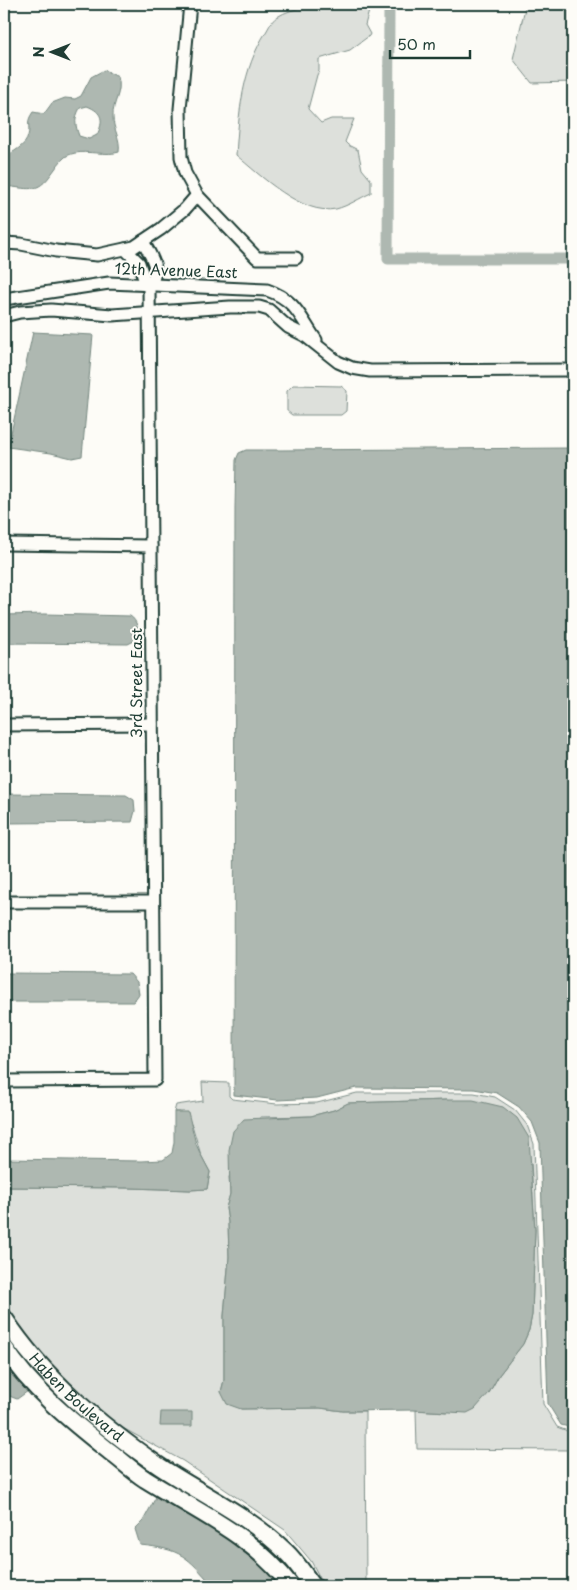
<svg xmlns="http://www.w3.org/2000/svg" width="577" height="1590" font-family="'Playpen Sans',sans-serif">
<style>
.green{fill:#dde0db;stroke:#7e8e88}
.water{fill:#aeb8b1;stroke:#75877f;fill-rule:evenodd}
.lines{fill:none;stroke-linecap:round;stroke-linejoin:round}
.canal{stroke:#aeb8b1;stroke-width:11}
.street-casing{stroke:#1f3d34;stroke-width:15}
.secondary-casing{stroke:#1f3d34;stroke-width:20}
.street{stroke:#fdfcf7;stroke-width:11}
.secondary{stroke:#fdfcf7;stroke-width:16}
.labels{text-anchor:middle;stroke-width:4;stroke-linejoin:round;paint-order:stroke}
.street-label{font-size:15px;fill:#1f3d34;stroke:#fdfcf7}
</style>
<rect width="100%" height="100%" fill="#fdfcf7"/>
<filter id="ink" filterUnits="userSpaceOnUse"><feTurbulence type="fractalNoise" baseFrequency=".02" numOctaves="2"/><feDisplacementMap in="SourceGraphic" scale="10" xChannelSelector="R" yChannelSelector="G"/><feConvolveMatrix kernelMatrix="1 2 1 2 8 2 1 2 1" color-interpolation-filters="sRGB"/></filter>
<g filter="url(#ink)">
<g class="green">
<path d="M337 4H371L365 25 370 34 369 36 350 50 319 59V71L317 75 308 109 321 123 331 119H354L345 142 348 145 358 150 362 169 371 180V193C360 198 348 206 336 209 302 216 260 175 236 155 239 112 242 70 266 32 269 27 272 20 277 17 294 6 318 6 337 4Z"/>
<polygon points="526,4 573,4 573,82 532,83 513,59"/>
<polygon points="293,385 341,386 347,391 346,411 341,415 292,415 287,411 287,391"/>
<polygon points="202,1082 229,1083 229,1096 232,1099 277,1104 317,1103 357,1093 474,1093 495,1097 515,1110 527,1125 534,1144 543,1404 557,1427 573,1433 573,1450 417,1449 416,1410 446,1412 489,1393 499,1375 523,1344 529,1330 532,1315 535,1230 531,1162 447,1100 349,1103 334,1110 311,1116 260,1117 229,1177 230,1194 226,1208 228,1222 229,1257 224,1316 224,1380 221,1392 241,1409 320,1408 343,1411 365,1411 366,1586 336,1586 321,1580 311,1561 285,1530 183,1461 110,1421 64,1381 18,1325 4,1304 4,1187 130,1188 190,1190 207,1189 210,1172 201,1155 192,1125 180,1112 174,1112 176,1105 203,1101"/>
</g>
<g class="water">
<path d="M104 70 118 77C123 93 112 102 113 117 113 130 121 138 119 152 103 157 80 147 65 157 60 161 56 168 52 173 37 195 28 188 4 186V158C12 152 26 146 28 136 31 125 25 123 33 112L44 114 52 103 65 98 75 99 81 96 91 77ZM87 106C103 112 104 121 97 135L89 139 79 136C75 124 74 119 80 108Z"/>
<polygon points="33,332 93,335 82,456 72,458 51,453 8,447"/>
<polygon points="573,448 573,1428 561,1425 548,1404 540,1143 532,1122 519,1107 497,1093 474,1089 356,1088 317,1098 278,1100 234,1095 235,508 236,460 239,453 246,450 278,450"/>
<path d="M44 614 130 616C138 621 138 630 138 639L128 644 4 643V615Z"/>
<polygon points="4,794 126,795 134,800 135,811 132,822 4,823"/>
<polygon points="4,973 130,974 137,982 139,994 133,1002 4,1002"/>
<polygon points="447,1100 473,1100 503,1107 517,1118 529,1138 535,1230 532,1315 529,1330 523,1344 499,1375 489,1393 475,1409 467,1413 413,1410 343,1411 320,1408 241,1409 227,1404 221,1392 224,1380 224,1316 229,1257 228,1222 226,1208 230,1194 229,1150 233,1131 244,1119 311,1116 334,1110 348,1103"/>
<polygon points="174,1112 188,1112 196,1144 201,1155 210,1172 207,1189 190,1190 130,1188 4,1187 4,1159 141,1161 163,1160 172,1153 174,1142"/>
<polygon points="4,1368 7,1371 28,1391 17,1399 4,1394"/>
<polygon points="161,1412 192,1412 192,1426 160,1426"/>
<path d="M156 1497 162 1501 196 1515 268 1567 283 1586H213C187 1556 181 1549 140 1545L135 1529 143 1521Z"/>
</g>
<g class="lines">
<polyline class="canal" points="389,4 388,259 573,259"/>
<defs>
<g id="street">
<polyline points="190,4 180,109 181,157 185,173 197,195 257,258 296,258"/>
<path d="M143 241C151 257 162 269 149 286"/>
<polyline points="4,243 21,244 56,251 97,255 134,247 161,229 185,209 197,195"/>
<polyline points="125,249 139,263 145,282 149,286"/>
<path d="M4 299 109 283 267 290C296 300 300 317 316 340"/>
<polyline points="4,316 20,312 51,310 112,315 230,307 259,307 269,310 288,327 304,335 338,362 352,368 370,371 573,370"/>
<polyline points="4,544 151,546"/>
<polyline points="4,725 152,724"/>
<polyline points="4,902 153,902"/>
<polyline points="4,1081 155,1080 149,286"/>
</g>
<g id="secondary">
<path id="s1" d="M4 1318C44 1379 100 1425 159 1466 201 1494 248 1515 285 1551 296 1561 304 1574 313 1586"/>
<path d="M4 1347C30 1388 71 1421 109 1451 121 1460 133 1471 145 1479 198 1512 252 1535 291 1586"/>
</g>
</defs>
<use href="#street" class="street-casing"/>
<use href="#secondary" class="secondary-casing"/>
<use href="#street" class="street"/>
<use href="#secondary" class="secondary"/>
</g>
</g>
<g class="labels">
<g class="street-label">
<text transform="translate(176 271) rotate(2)" y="5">12th Avenue East</text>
<text transform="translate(137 683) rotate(-90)" y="5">3rd Street East</text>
<text dy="5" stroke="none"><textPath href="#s1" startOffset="108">Haben Boulevard</textPath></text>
</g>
</g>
<rect width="577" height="1590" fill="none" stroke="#fdfcf7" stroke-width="20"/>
<rect x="10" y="10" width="557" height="1570" fill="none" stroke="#1f3d34" stroke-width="2" filter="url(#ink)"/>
<g transform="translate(52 52) rotate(270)" stroke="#fdfcf7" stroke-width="4" paint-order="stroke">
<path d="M0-4L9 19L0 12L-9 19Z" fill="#1f3d34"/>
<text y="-8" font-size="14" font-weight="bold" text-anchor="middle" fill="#1f3d34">N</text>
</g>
<path d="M390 50v8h80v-8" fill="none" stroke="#1f3d34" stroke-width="2.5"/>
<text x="397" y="50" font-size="15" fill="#1f3d34" stroke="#fdfcf7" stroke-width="4" paint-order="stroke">50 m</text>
</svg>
